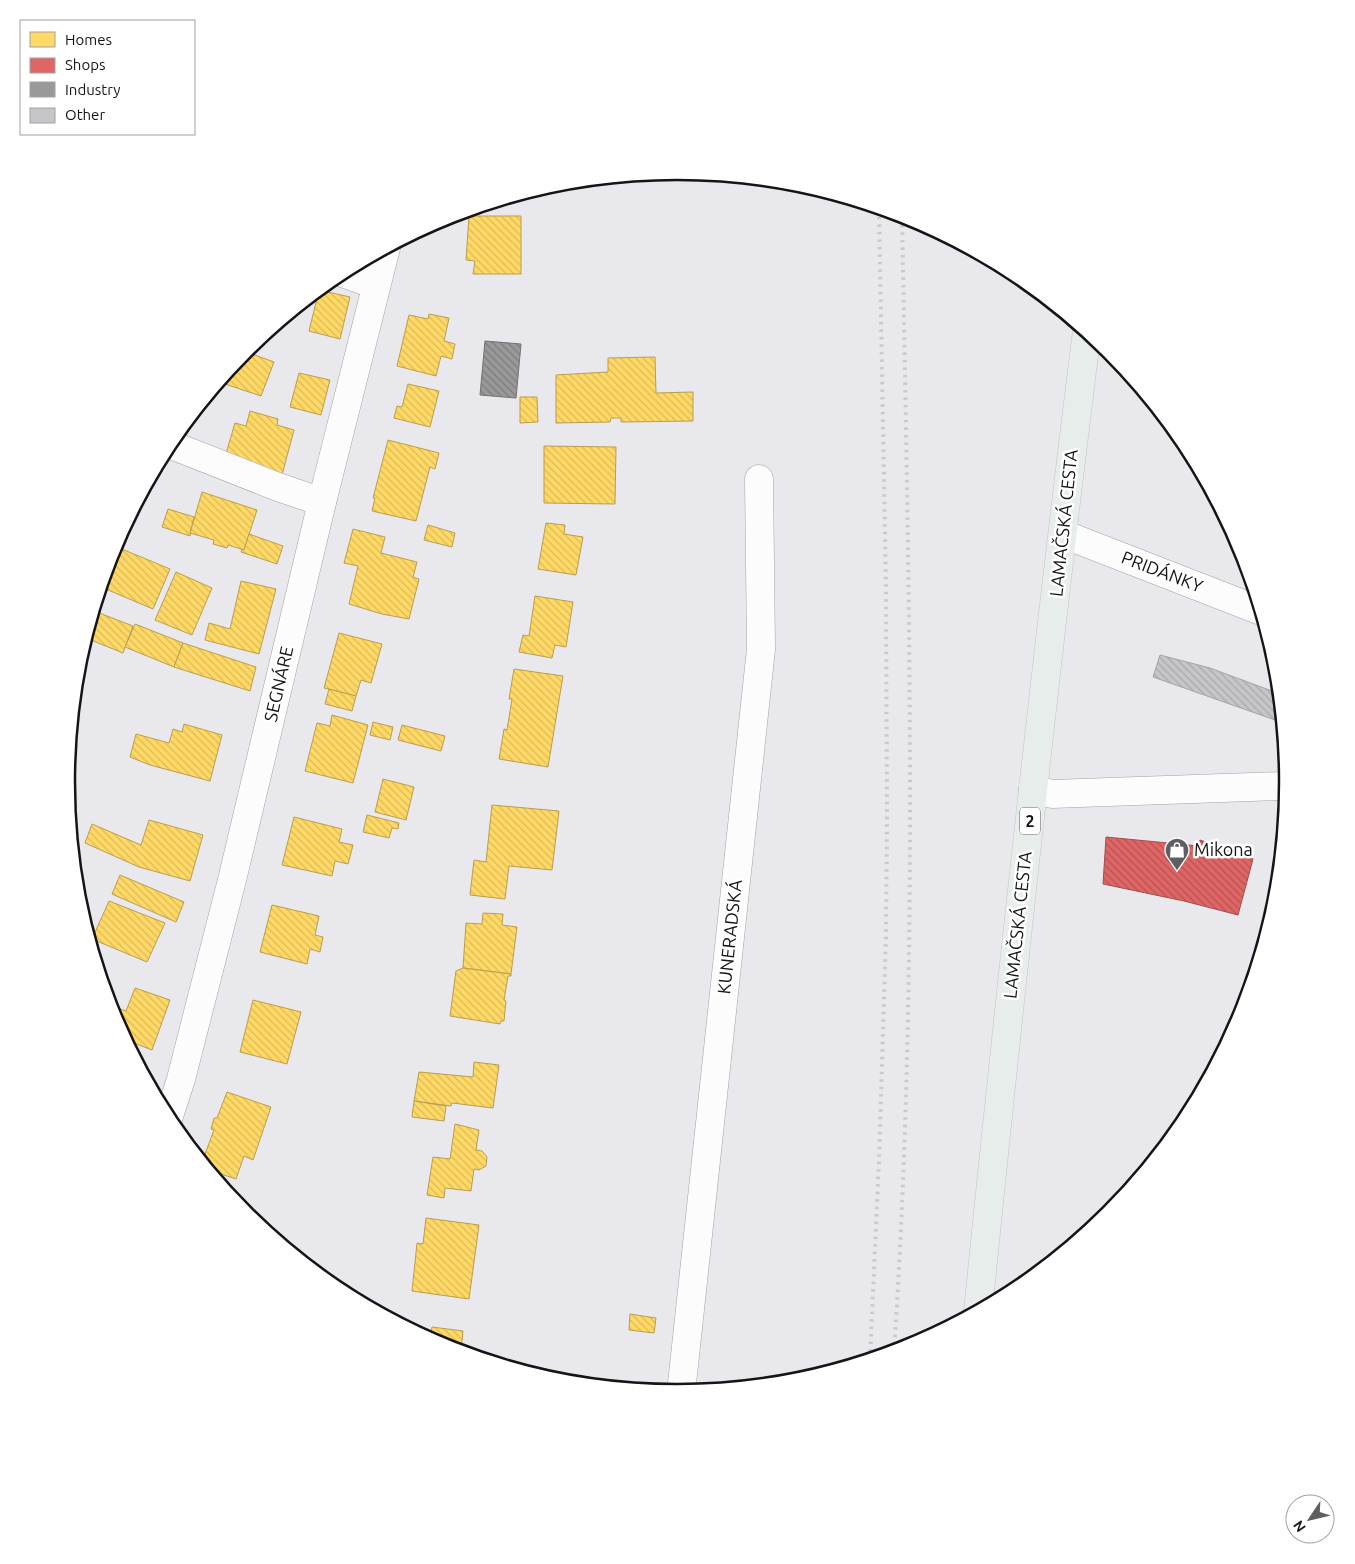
<svg xmlns="http://www.w3.org/2000/svg" width="1355" height="1564" font-family="Ubuntu,sans-serif">
<style>
.homes{fill:url(#homes-back-hatch);stroke:#b99e4e}
.shops{fill:url(#shops-back-hatch);stroke:#a34e4e}
.industry{fill:url(#industry-back-hatch);stroke:#717172}
.building{fill:url(#building-back-hatch);stroke:#a4a3a6}
.lines{fill:none;stroke-linecap:round;stroke-linejoin:round}
.minor-casing{stroke:#a2a2a4;stroke-width:29}
.major-casing{stroke:#c4c4c5;stroke-width:29}
.minor{stroke:#fcfcfc;stroke-width:28}
.major{stroke:#e7edea;stroke-width:28}
.rail{stroke:#cacacc;stroke-width:4;stroke-dasharray:2.5 5;stroke-linecap:butt}
.labels{text-anchor:middle;stroke-width:5;stroke-linejoin:round;paint-order:stroke}
.shield{fill:#fff;stroke:#5b5b5d;stroke-width:1}
.shield-label{font-size:16px;font-weight:bold;fill:#151517}
.street-label{font-size:18px;fill:#151517;stroke:#fff}
.poi-label{font-size:18px;fill:#151517;stroke:#fff;text-anchor:start}
.rim{fill:none;stroke:#151517;stroke-width:2.5}
</style>
<defs>
<pattern id="homes-back-hatch" width="6" height="6" patternUnits="userSpaceOnUse" patternTransform="scale(1.25)"><rect width="6" height="6" fill="#ffd966"/><path d="M-1 5l2 2M0 0l6 6M5-1l2 2" fill="none" stroke="#dab958"/></pattern>
<pattern id="shops-back-hatch" width="6" height="6" patternUnits="userSpaceOnUse" patternTransform="scale(1.25)"><rect width="6" height="6" fill="#e06666"/><path d="M-1 5l2 2M0 0l6 6M5-1l2 2" fill="none" stroke="#b45353"/></pattern>
<pattern id="industry-back-hatch" width="6" height="6" patternUnits="userSpaceOnUse" patternTransform="scale(1.25)"><rect width="6" height="6" fill="#999"/><path d="M-1 5l2 2M0 0l6 6M5-1l2 2" fill="none" stroke="#7c7c7c"/></pattern>
<pattern id="building-back-hatch" width="6" height="6" patternUnits="userSpaceOnUse" patternTransform="scale(1.25)"><rect width="6" height="6" fill="#c6c6c9"/><path d="M-1 5l2 2M0 0l6 6M5-1l2 2" fill="none" stroke="#a9a9ac"/></pattern>
</defs>
<rect width="100%" height="100%" fill="#e9e8ec"/>
<g class="homes">
<polygon points="469,216 521,216 521,274 473,274 475,261 466,260"/>
<polygon points="319,290 350,297 340,339 309,331"/>
<polygon points="429,314 449,318 444,341 455,344 452,359 441,356 436,376 397,366 409,315 428,319"/>
<polygon points="252,344 249,353 274,362 261,396 219,382 245,350"/>
<polygon points="655,357 656,393 693,392 693,421 621,422 621,418 611,418 610,422 556,423 556,375 608,372 608,358"/>
<polygon points="299,373 330,380 321,415 290,407"/>
<polygon points="408,384 439,391 430,427 394,418 397,406 402,407"/>
<polygon points="520,397 537,397 538,422 520,423"/>
<polygon points="250,411 278,419 277,425 294,430 282,475 225,457 235,423 246,426"/>
<polygon points="388,440 439,453 435,469 430,467 416,521 372,511 375,498 373,498"/>
<polygon points="544,446 616,447 615,504 544,503"/>
<polygon points="202,492 257,510 244,550 228,545 227,548 213,544 214,540 190,533"/>
<polygon points="168,509 194,517 190,533 191,533 190,536 162,527"/>
<polygon points="546,523 565,525 564,534 583,537 576,575 538,569"/>
<polygon points="428,525 455,533 452,547 424,540"/>
<polygon points="353,529 385,537 381,553 417,562 413,577 419,579 409,619 382,614 349,604 358,566 344,563"/>
<polygon points="249,534 283,546 277,564 241,552 242,549 244,550"/>
<polygon points="117,547 170,569 153,609 101,587"/>
<polygon points="176,572 212,588 192,635 155,620"/>
<polygon points="241,581 276,589 259,654 205,640 209,623 230,629"/>
<polygon points="535,596 573,602 566,647 555,645 552,658 519,652 523,635 529,636"/>
<polygon points="94,611 133,626 123,653 86,638"/>
<polygon points="135,624 183,643 174,667 125,647"/>
<polygon points="339,633 382,644 371,683 361,680 356,696 324,688"/>
<polygon points="183,643 256,667 250,691 174,667"/>
<polygon points="514,669 563,676 548,767 499,759 504,729 507,730 512,699 509,699"/>
<polygon points="329,689 356,696 352,711 325,704"/>
<polygon points="332,715 368,725 353,783 305,771 317,723 330,726"/>
<polygon points="373,722 393,727 390,740 370,735"/>
<polygon points="184,724 222,735 210,781 150,765 130,757 136,734 169,743 173,729 182,732"/>
<polygon points="402,725 445,736 441,751 398,740"/>
<polygon points="383,779 414,787 406,820 375,812"/>
<polygon points="492,805 559,811 552,870 509,866 505,899 470,895 474,860 486,862"/>
<polygon points="367,815 399,823 398,829 392,828 389,838 363,832"/>
<polygon points="294,817 342,829 339,842 353,845 348,864 335,861 332,876 282,865"/>
<polygon points="149,820 203,835 190,881 139,867 85,843 92,824 141,845"/>
<polygon points="120,875 184,902 176,922 112,894"/>
<polygon points="109,901 165,923 147,962 92,939"/>
<polygon points="272,905 319,916 315,935 323,937 320,952 310,949 307,964 260,952"/>
<polygon points="483,913 503,914 502,925 517,927 511,974 463,968 466,923 482,924"/>
<polygon points="463,968 511,974 511,976 508,976 504,1000 506,1001 504,1021 501,1021 500,1024 450,1016 456,971"/>
<polygon points="135,988 170,1000 152,1050 126,1040 113,1016 109,1005 126,1011"/>
<polygon points="253,1000 301,1012 287,1064 240,1052"/>
<polygon points="474,1062 499,1065 493,1108 452,1103 451,1106 414,1101 419,1072 473,1077"/>
<polygon points="227,1092 271,1107 253,1160 244,1156 236,1179 209,1170 202,1162 214,1130 211,1129 214,1118 217,1118"/>
<polygon points="414,1101 446,1106 444,1121 412,1117"/>
<polygon points="455,1124 479,1130 476,1150 482,1151 487,1157 486,1166 479,1170 474,1169 471,1191 445,1188 444,1198 427,1195 433,1157 450,1159"/>
<polygon points="426,1218 479,1225 469,1299 412,1291 417,1243 423,1244"/>
<polygon points="630,1314 656,1318 654,1333 629,1330"/>
<polygon points="432,1327 463,1331 461,1351 463,1353 443,1347 430,1340"/>
</g>
<polygon class="shops" points="1106,837 1199,846 1200,840 1253,859 1238,915 1184,901 1103,884"/>
<polygon class="industry" points="485,341 521,344 516,398 480,395"/>
<polygon class="building" points="1160,655 1210,668 1280,694 1282,709 1278,721 1153,677"/>
<g class="lines">
<defs>
<g id="minor">
<polyline points="340,272 376,285"/>
<polyline points="169,444 278,487 322,502"/>
<polyline points="1063,534 1261,611"/>
<polyline points="1033,789 1052,794 1282,786"/>
<polyline points="168,1119 181,1079 232,880 322,502 386,248"/>
<polyline points="681,1393 761,649 759,479"/>
</g>
<path id="major" d="M978 1311C1011 984 1046 657 1087 331"/>
</defs>
<use href="#minor" class="minor-casing"/>
<use href="#major" class="major-casing"/>
<use href="#minor" class="minor"/>
<use href="#major" class="major"/>
<g class="rail">
<path d="M894 1352C919 973 909 594 902 214"/>
<polyline points="870,1359 879,1161 886,935 887,821 886,589 879,208"/>
</g>
</g>
<defs>
<symbol id="shop-pin" viewBox="-11 -11 22 30"><path d="M0 17L-7.5 6A9.5 9.5 0 1 1 7.5 6Z" fill="#5f5f62" stroke="#fff"/><path d="M-5-2.5h2.3a2.7 3.5 0 0 1 5.4 0H5L5.5 6h-11ZM-1.5-2.5h3a1.5 2.3 0 0 0-3 0Z" fill="#fff"/></symbol>
</defs>
<g fill-rule="evenodd">
<use href="#shop-pin" x="1163" y="836" width="28" height="38"/>
</g>
<g class="labels">
<rect class="shield" x="1020" y="807.5" width="20" height="27" rx="4"/>
<g class="shield-label">
<text x="1030" y="827">2</text>
</g>
<g class="street-label">
<text transform="translate(1064 523) rotate(-84)" y="6">LAMAČSKÁ CESTA</text>
<text transform="translate(1162 572) rotate(21)" y="6">PRIDÁNKY</text>
<text transform="translate(279 684) rotate(-77)" y="6">SEGNÁRE</text>
<text transform="translate(1018 925) rotate(-84)" y="6">LAMAČSKÁ CESTA</text>
<text transform="translate(730 937) rotate(-84)" y="6">KUNERADSKÁ</text>
</g>
<g class="poi-label">
<text x="1194" y="856">Mikona</text>
</g>
</g>
<path d="M0 0H1355V1564H0ZM75 782a602 602 0 1 1 1204 0a602 602 0 1 1-1204 0Z" fill="#fff" fill-rule="evenodd"/>
<path class="rim" d="M75 782a602 602 0 1 1 1204 0a602 602 0 1 1-1204 0Z"/>
<rect x="20" y="20" width="175" height="115" fill="#ffffff" stroke="#a1a1a2"/>
<rect x="30" y="32" width="25" height="15" fill="#ffd966" stroke="#a1a1a2"/>
<text x="65" y="45" font-size="15" fill="#151517">Homes</text>
<rect x="30" y="58" width="25" height="15" fill="#e06666" stroke="#a1a1a2"/>
<text x="65" y="70" font-size="15" fill="#151517">Shops</text>
<rect x="30" y="82" width="25" height="15" fill="#999999" stroke="#a1a1a2"/>
<text x="65" y="95" font-size="15" fill="#151517">Industry</text>
<rect x="30" y="108" width="25" height="15" fill="#c6c6c9" stroke="#a1a1a2"/>
<text x="65" y="120" font-size="15" fill="#151517">Other</text>
<g transform="translate(1310 1519) rotate(235)"><circle r="24" fill="#ffffff" stroke="#a1a1a2"/>
<path d="M0-4L9 19L0 12L-9 19Z" fill="#5f5f62"/>
<text y="-8" font-size="14" font-weight="bold" text-anchor="middle" fill="#151517">N</text>
</g>
</svg>
